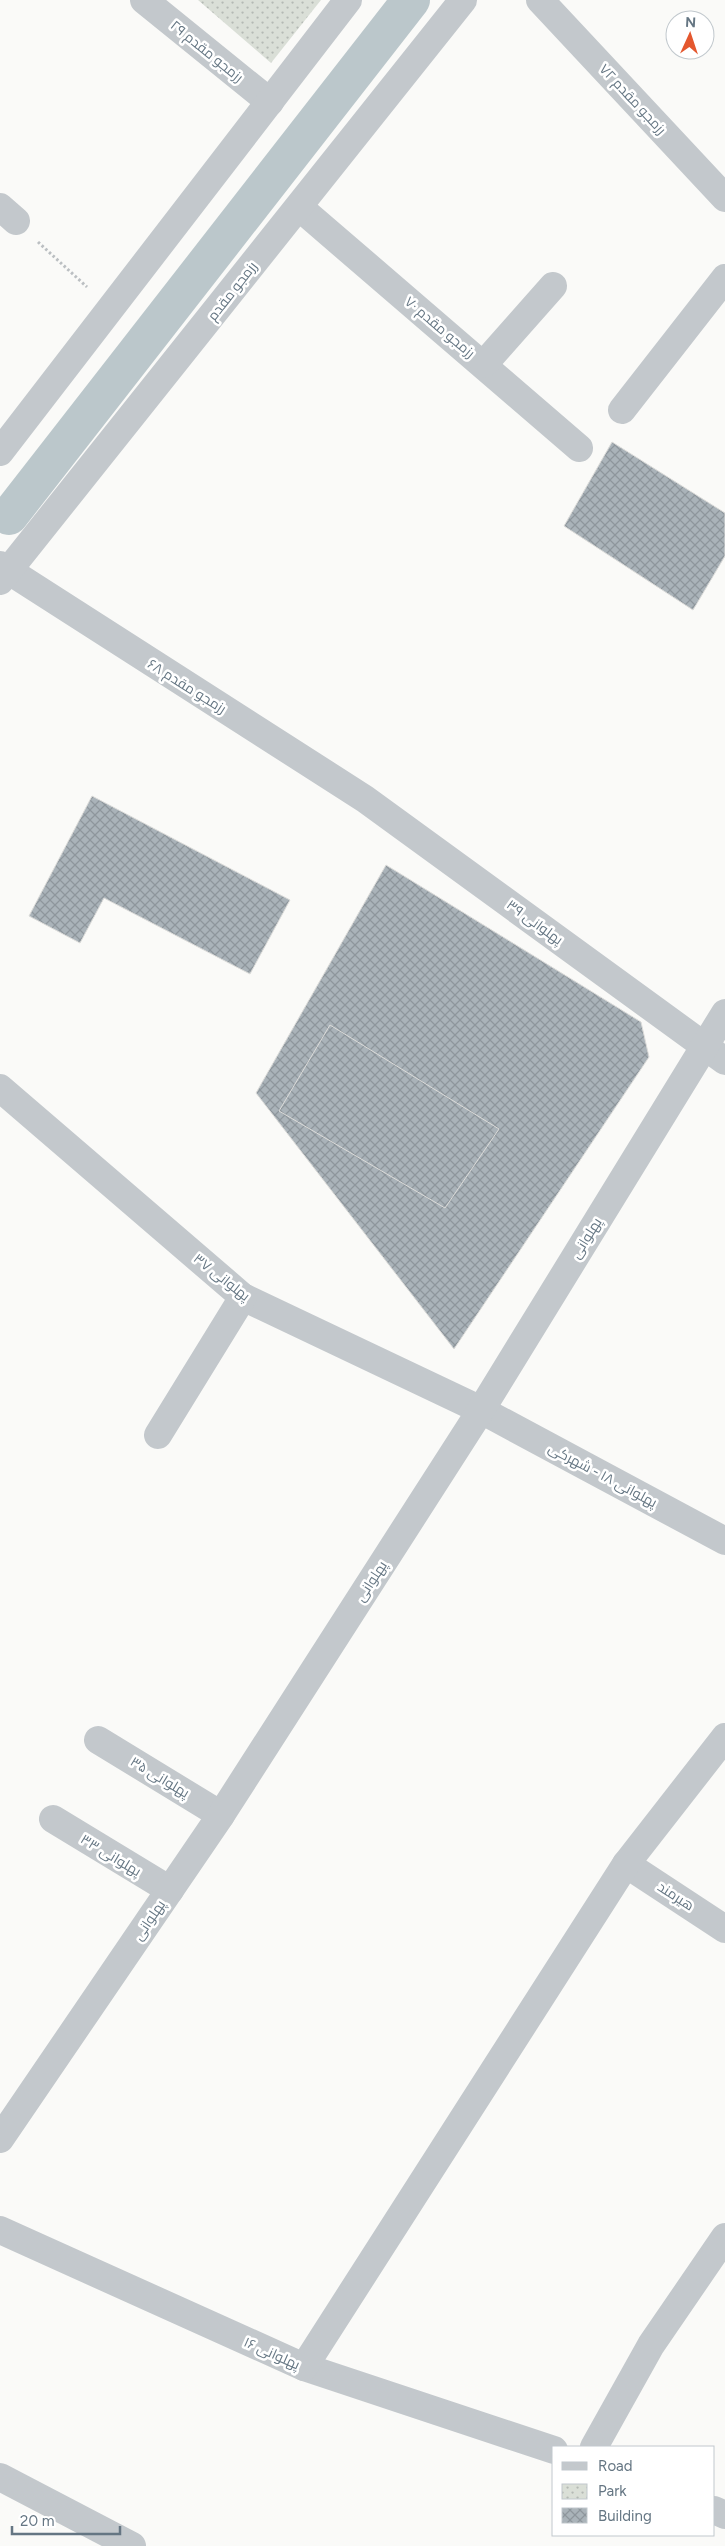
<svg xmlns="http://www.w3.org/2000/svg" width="725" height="2546" font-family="Figtree,Cairo,sans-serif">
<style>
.park{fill:url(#park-dots)}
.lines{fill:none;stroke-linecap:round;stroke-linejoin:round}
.canal{stroke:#bbc7cb;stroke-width:38}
.building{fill:url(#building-cross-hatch);stroke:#dcdcda}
.path{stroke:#bbbfc2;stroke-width:3;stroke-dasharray:2.5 2.5;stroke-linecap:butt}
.minor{stroke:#c3c8cc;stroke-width:28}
.labels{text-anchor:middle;stroke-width:5;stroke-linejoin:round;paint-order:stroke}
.street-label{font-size:14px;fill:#657683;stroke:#fff}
</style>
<defs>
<pattern id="park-dots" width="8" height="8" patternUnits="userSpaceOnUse" patternTransform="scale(1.25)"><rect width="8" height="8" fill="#dadfd7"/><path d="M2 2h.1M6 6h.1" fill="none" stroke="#b4b9b4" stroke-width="1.8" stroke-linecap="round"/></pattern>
<pattern id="building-cross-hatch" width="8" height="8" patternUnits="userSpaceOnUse" patternTransform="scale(1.25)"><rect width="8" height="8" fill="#aab3b9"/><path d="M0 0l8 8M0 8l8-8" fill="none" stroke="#8e969c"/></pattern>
</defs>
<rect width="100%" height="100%" fill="#fafaf8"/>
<polygon class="park" points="198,0 321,0 271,63"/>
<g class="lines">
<polyline class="canal" points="9,516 411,0"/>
</g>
<g class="building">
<polygon points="612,442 725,513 725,556 693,610 564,526"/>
<polygon points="92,796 290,900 250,974 104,898 80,943 29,916"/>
<polygon points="386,865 641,1022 649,1057 454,1349 256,1093"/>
<polygon points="330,1025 499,1129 445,1208 279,1111"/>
</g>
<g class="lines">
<polyline class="path" points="38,242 87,287"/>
<g class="minor">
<polyline points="144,0 270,102"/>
<polyline points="540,0 725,198"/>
<polyline points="0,207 16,221"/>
<polyline points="299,207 579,448"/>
<polyline points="484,364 553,286"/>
<polyline points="622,410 725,278"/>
<polyline points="0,452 348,0"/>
<polyline points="0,565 365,799 725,1061"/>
<polyline points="0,581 463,0"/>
<polyline points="0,1088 243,1297 481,1410 725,1541"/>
<polyline points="158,1435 243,1297"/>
<polyline points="98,1740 221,1815"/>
<polyline points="53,1819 170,1890"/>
<polyline points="626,1864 725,1929"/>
<polyline points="0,2139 221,1815 481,1410 725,1013"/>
<polyline points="0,2230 304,2367 554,2450"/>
<polyline points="304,2367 626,1864 725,1737"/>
<polyline points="594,2447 651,2345 725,2237"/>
<polyline points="0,2477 132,2546"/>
<polyline points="714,2510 725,2515"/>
</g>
</g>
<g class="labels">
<g class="street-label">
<text transform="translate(207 51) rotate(39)" y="5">رزمجو مقدم ۲۹</text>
<text transform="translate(633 99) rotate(47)" y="5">رزمجو مقدم ۷۲</text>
<text transform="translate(232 291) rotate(-52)" y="5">رزمجو مقدم</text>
<text transform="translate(440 327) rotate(40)" y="5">رزمجو مقدم ۷۰</text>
<text transform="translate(187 686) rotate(32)" y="5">رزمجو مقدم ۶۸</text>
<text transform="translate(535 922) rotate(36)" y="5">پهلوانی ۳۹</text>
<text transform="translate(586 1238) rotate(-58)" y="5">پهلوانی</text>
<text transform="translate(222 1277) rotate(38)" y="5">پهلوانی ۳۷</text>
<text transform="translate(603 1475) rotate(28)" y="5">پهلوانی ۱۸ - شهرکی</text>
<text transform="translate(371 1581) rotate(-57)" y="5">پهلوانی</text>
<text transform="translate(160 1777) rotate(31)" y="5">پهلوانی ۳۵</text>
<text transform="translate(111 1855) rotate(31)" y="5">پهلوانی ۳۳</text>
<text transform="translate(676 1896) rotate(33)" y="5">هیرمند</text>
<text transform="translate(149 1920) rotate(-56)" y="5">پهلوانی</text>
<text transform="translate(272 2353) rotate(24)" y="5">پهلوانی ۱۶</text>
</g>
</g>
<rect x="552" y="2446" width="162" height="90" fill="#ffffff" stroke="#c1c8cd"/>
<rect x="562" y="2462" width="25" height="8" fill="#c3c8cc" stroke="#c1c8cd"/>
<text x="598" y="2471" font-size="15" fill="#657683">Road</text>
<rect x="562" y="2484" width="25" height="15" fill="url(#park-dots)" stroke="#c1c8cd"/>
<text x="598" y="2496" font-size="15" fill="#657683">Park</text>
<rect x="562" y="2508" width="25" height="15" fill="url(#building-cross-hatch)" stroke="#c1c8cd"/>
<text x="598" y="2521" font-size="15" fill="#657683">Building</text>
<g transform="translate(690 35) rotate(3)"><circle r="24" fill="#ffffff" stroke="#c1c8cd"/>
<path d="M0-4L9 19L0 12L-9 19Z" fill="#e4572e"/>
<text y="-8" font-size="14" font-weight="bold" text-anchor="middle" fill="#657683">N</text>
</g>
<path d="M12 2526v8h108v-8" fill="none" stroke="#657683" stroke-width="2.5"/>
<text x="20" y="2526" font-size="15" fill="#657683" stroke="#ffffff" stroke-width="4" paint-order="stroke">20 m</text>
</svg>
